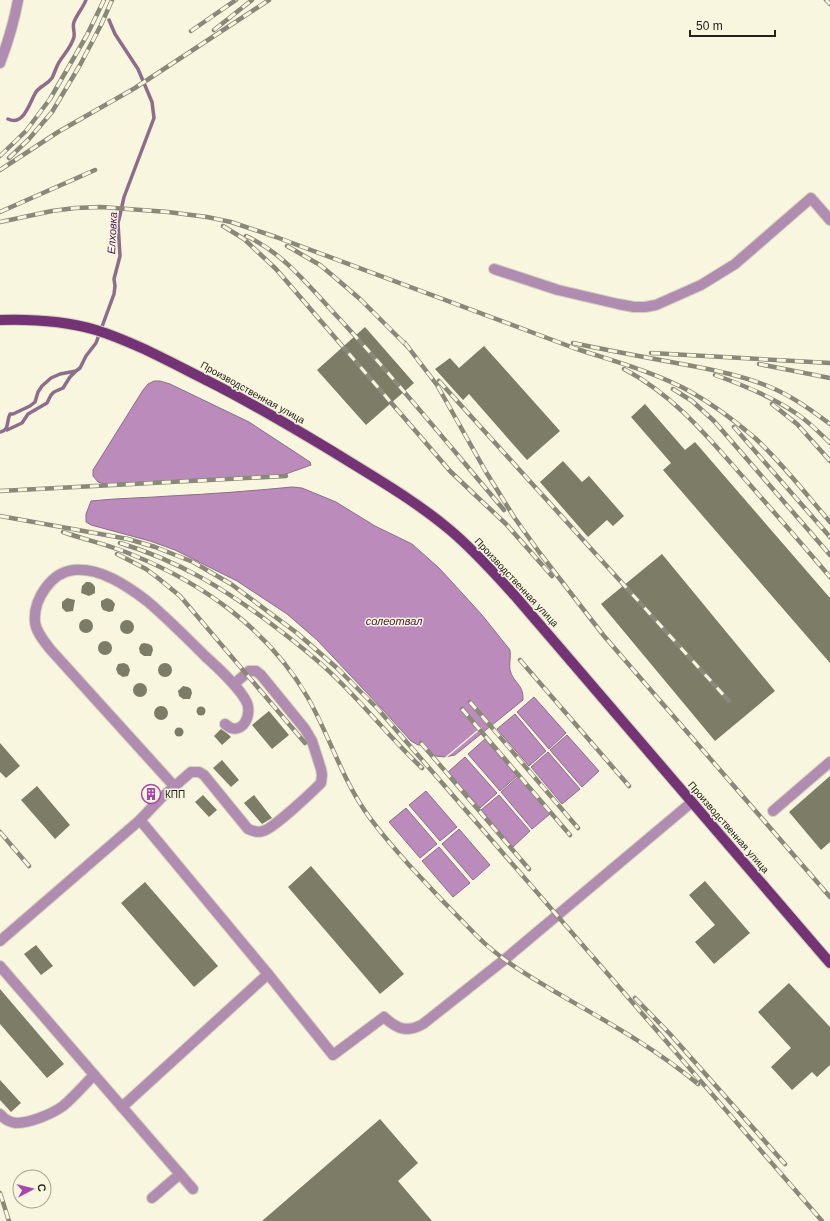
<svg xmlns="http://www.w3.org/2000/svg" width="830" height="1221" font-family="Helvetica,sans-serif">
<style>
.water{fill:#bb8bbb;stroke:#8e6c8b}
.pier{fill:#f8f6df}
.lines{fill:none;stroke-linecap:round;stroke-linejoin:round}
.stream{stroke:#8e6c8b;stroke-width:3.5}
.building{fill:#7d7c67}
.minor-casing{stroke:#d2d0bc;stroke-width:12}
.major-casing{stroke:#d2d0bc;stroke-width:12}
.minor{stroke:#b08cb0;stroke-width:10}
.major{stroke:#733375;stroke-width:10}
.rail-casing{stroke:#8a8879;stroke-width:4.5}
.rail{stroke:#f8f6df;stroke-width:3;stroke-dasharray:9;stroke-linecap:butt}
.labels{text-anchor:middle;stroke-width:3;stroke-linejoin:round;paint-order:stroke}
.street-label{font-size:10px;fill:#24231a;stroke:#f8f6df}
.poi-label{font-size:10px;fill:#24231a;stroke:#f8f6df;text-anchor:start}
.water-label{font-size:11px;font-style:italic;fill:#4c104e;stroke:#f8f6df}
</style>
<rect width="100%" height="100%" fill="#f8f6df"/>
<g class="water">
<polygon points="154,381 160,381 170,384 249,422 310,462 311,465 283,475 106,484 98,482 93,476 93,470 143,390 148,384"/>
<path d="M292 487 302 488 336 502 375 526 412 544 439 568 452 582 482 615 510 650C511 657 509 664 510 670 513 683 524 684 523 700L455 755 445 757 435 756 421 745H418L411 741 383 710 317 640 287 614 237 581 175 550 150 541 91 525 86 522V514L91 501C118 498 144 498 170 496 211 494 251 491 292 487Z"/>
<polygon points="534,697 566,733 549,749 517,712"/>
<polygon points="515,714 546,751 529,766 497,729"/>
<polygon points="567,735 599,771 582,787 550,750"/>
<polygon points="485,739 517,776 500,791 468,754"/>
<polygon points="548,752 580,789 562,804 531,767"/>
<polygon points="465,757 497,793 480,808 448,772"/>
<polygon points="518,777 550,814 532,829 501,792"/>
<polygon points="426,791 457,827 440,841 409,805"/>
<polygon points="499,795 530,831 513,847 481,810"/>
<polygon points="406,808 437,844 420,858 389,822"/>
<polygon points="459,829 490,865 473,880 442,844"/>
<polygon points="439,847 470,883 453,897 422,861"/>
</g>
<polygon class="pier" points="481,727 482,728 445,759 443,759"/>
<g class="lines">
<g class="stream">
<path d="M8 119C24 127 30 101 36 92 40 86 47 85 52 78 54 74 56 68 58 64 63 55 71 48 74 37 75 32 72 26 74 22 77 14 83 8 86 0"/>
<polyline points="7,430 22,423 28,414 47,403 51,395 54,392 63,388 70,377 75,372"/>
<path d="M0 432C10 430 6 422 10 414H13L30 406 35 402 38 392 42 386 51 378 60 374 76 371 80 368 86 356 96 343 114 294 115 286 114 279 120 256 118 223 120 215 124 197 154 118 152 102 138 69 115 34 109 20"/>
</g>
</g>
<g class="building">
<polygon points="365,327 414,383 366,425 317,370"/>
<polygon points="484,346 560,431 527,460 469,394 463,400 435,369 450,358 459,368"/>
<polygon points="645,404 685,450 695,442 830,598 830,663 663,470 671,463 631,417"/>
<polygon points="563,461 582,482 589,476 624,516 613,526 607,520 588,537 540,482"/>
<polygon points="662,554 775,691 715,741 601,604"/>
<polygon points="86,582 90,582 93,584 95,587 95,593 89,596 81,593 82,586"/>
<polygon points="67,598 75,600 73,611 66,612 62,608 62,602"/>
<polygon points="107,598 112,600 115,604 113,611 109,612 103,610 101,606 101,601"/>
<circle cx="86" cy="626" r="7"/>
<circle cx="127" cy="627" r="7"/>
<circle cx="105" cy="648" r="7"/>
<polygon points="144,643 149,644 152,646 153,650 151,656 144,656 140,653 139,648 141,644"/>
<polygon points="124,663 128,665 130,670 128,676 123,677 118,674 116,669 118,664"/>
<circle cx="165" cy="670" r="7"/>
<circle cx="140" cy="690" r="7"/>
<polygon points="183,686 188,687 191,689 192,693 190,699 183,699 179,696 178,691"/>
<circle cx="161" cy="713" r="7"/>
<circle cx="201" cy="711" r="4.5"/>
<polygon points="269,711 289,735 272,749 252,725"/>
<circle cx="179" cy="732" r="4.5"/>
<polygon points="221,729 228,734 231,737 222,745 214,736"/>
<polygon points="0,743 20,766 6,778 0,772"/>
<polygon points="222,760 239,780 231,787 213,768"/>
<polygon points="830,776 830,842 821,850 789,812"/>
<polygon points="37,786 70,825 55,839 21,800"/>
<polygon points="203,795 217,810 209,817 195,802"/>
<polygon points="254,795 272,818 262,824 244,803"/>
<polygon points="311,866 404,974 380,994 288,887"/>
<polygon points="705,881 750,933 714,964 695,942 715,925 689,895"/>
<polygon points="145,882 218,966 194,987 121,903"/>
<polygon points="36,945 53,966 41,975 24,954"/>
<polygon points="789,983 830,1027 830,1065 817,1077 812,1072 792,1090 771,1067 791,1048 758,1012"/>
<polygon points="0,989 64,1064 47,1078 0,1024"/>
<polygon points="0,1080 21,1103 11,1112 0,1100"/>
<polygon points="380,1119 418,1163 398,1181 432,1221 262,1221"/>
</g>
<g class="lines">
<defs>
<g id="minor">
<path d="M0 63C8 42 14 22 18 0"/>
<polyline points="494,269 558,290 618,304 634,307 645,307 656,305 701,285 735,264 811,198 830,220"/>
<path d="M174 786 50 649C44 641 36 632 35 622 33 600 51 572 74 570 101 568 126 585 147 601 167 618 186 637 205 656 219 669 235 683 245 699 255 714 241 739 225 724"/>
<polyline points="773,811 830,762"/>
<path d="M140 820 268 974 333 1055 384 1017C397 1029 407 1033 423 1024L504 960 692 802"/>
<path d="M0 941 140 820 160 799 191 772H199L204 775 248 829C253 831 258 833 263 831 273 829 312 792 321 783L322 775 321 769 312 741 305 729 261 675 256 671H249L234 684"/>
<polyline points="0,966 193,1189"/>
<polyline points="122,1107 268,974"/>
<path d="M0 1114C4 1119 10 1122 16 1123 30 1123 52 1114 63 1106 74 1097 84 1085 94 1075"/>
<polyline points="152,1198 180,1174"/>
</g>
<path id="major" d="M0 320C32 319 65 321 96 330 134 342 170 362 206 380 254 404 299 431 345 459 381 481 418 503 450 530 474 550 495 574 516 597L830 963"/>
</defs>
<use href="#minor" class="minor-casing"/>
<use href="#major" class="major-casing"/>
<use href="#minor" class="minor"/>
<use href="#major" class="major"/>
<defs>
<g id="rail">
<polyline points="826,0 830,4"/>
<polyline points="214,30 252,0"/>
<polyline points="191,31 236,0"/>
<polyline points="0,156 26,131 50,99 87,35 104,0"/>
<polyline points="9,158 29,139 52,112 80,65 101,25 112,0"/>
<polyline points="0,170 58,132 135,88 269,0"/>
<polyline points="0,212 95,170"/>
<path d="M0 222 52 211 75 208 101 207 168 212 207 217 231 222 276 237 574 348C613 361 655 372 691 392 714 405 735 421 755 438 782 463 806 494 830 522"/>
<polyline points="223,226 244,239 276,269 450,471 473,493 506,524 552,576"/>
<path d="M246 236C282 252 308 285 334 313 393 376 448 444 504 510"/>
<polyline points="287,246 320,265 332,275 360,299 408,347"/>
<polyline points="405,343 437,385 486,472 514,517 539,552 604,636 830,897"/>
<path d="M573 343C611 351 649 358 687 365 715 370 744 376 770 387 792 396 811 410 830 424"/>
<polyline points="651,353 830,363"/>
<polyline points="759,364 830,378"/>
<path d="M624 369C675 396 707 436 744 478 773 511 802 544 830 577"/>
<path d="M715 375C743 385 773 397 797 414 809 422 820 433 830 443"/>
<polyline points="439,381 729,701"/>
<polyline points="673,389 692,401 714,421 830,555"/>
<polyline points="772,404 797,424 830,461"/>
<polyline points="734,427 830,537"/>
<polyline points="0,491 286,476"/>
<polyline points="0,516 128,539 155,547 193,562 231,584 297,633 337,668 378,709 822,1221"/>
<path d="M63 532C86 540 110 545 133 555 204 584 269 630 308 698 329 735 341 776 365 811 378 830 393 847 409 865 431 889 454 913 478 937 500 959 526 974 552 990 602 1019 654 1047 698 1084"/>
<path d="M120 543C179 561 225 589 274 626 298 644 322 663 343 685 370 712 394 742 422 768"/>
<polyline points="117,554 146,569 158,578 180,596 305,743"/>
<polyline points="520,660 629,786"/>
<polyline points="470,702 578,828"/>
<polyline points="462,709 570,835"/>
<polyline points="421,743 529,869"/>
<polyline points="0,832 29,866"/>
<polyline points="635,998 670,1034 785,1164"/>
<polyline points="0,1193 9,1221"/>
</g>
</defs>
<use href="#rail" class="rail-casing"/>
<use href="#rail" class="rail"/>
</g>
<defs>
<symbol id="building-ring" viewBox="-11 -11 22 22"><circle r="9.5" fill="#f8f6df" stroke="#a946ad" stroke-width="1.5"/><path d="M-4-6H4V6H1V3H-1V6H-4ZM-2.5-4.3h1.7v1.8h-1.7ZM.8-4.3h1.7v1.8H.8ZM-2.5-1h1.7V.8h-1.7ZM.8-1h1.7V.8H.8Z" fill="#a946ad"/></symbol>
</defs>
<g fill-rule="evenodd">
<use href="#building-ring" x="140" y="783" width="22" height="22"/>
</g>
<g class="labels">
<g class="street-label">
<text transform="translate(253 392) rotate(29)" y="4">Производственная улица</text>
<text transform="translate(517 582) rotate(47)" y="4">Производственная улица</text>
<text transform="translate(729 827) rotate(49)" y="4">Производственная улица</text>
</g>
<g class="poi-label">
<text x="165" y="798">КПП</text>
</g>
<g class="water-label">
<text transform="translate(112 233) rotate(-87)" y="4">Елховка</text>
<text x="394" y="625">солеотвал</text>
</g>
</g>
<g transform="translate(32 1189) rotate(83)"><circle r="19" fill="#f8f6df" stroke="#a3a290"/>
<path d="M0-3L7 15L0 10L-7 15Z" fill="#a946ad"/>
<text y="-6" font-size="11" font-weight="bold" text-anchor="middle" fill="#24231a">С</text>
</g>
<path d="M690 30v6h85v-6" fill="none" stroke="#24231a" stroke-width="2"/>
<text x="696" y="30" font-size="12" fill="#24231a" stroke="#f8f6df" stroke-width="3" paint-order="stroke">50 m</text>
</svg>
